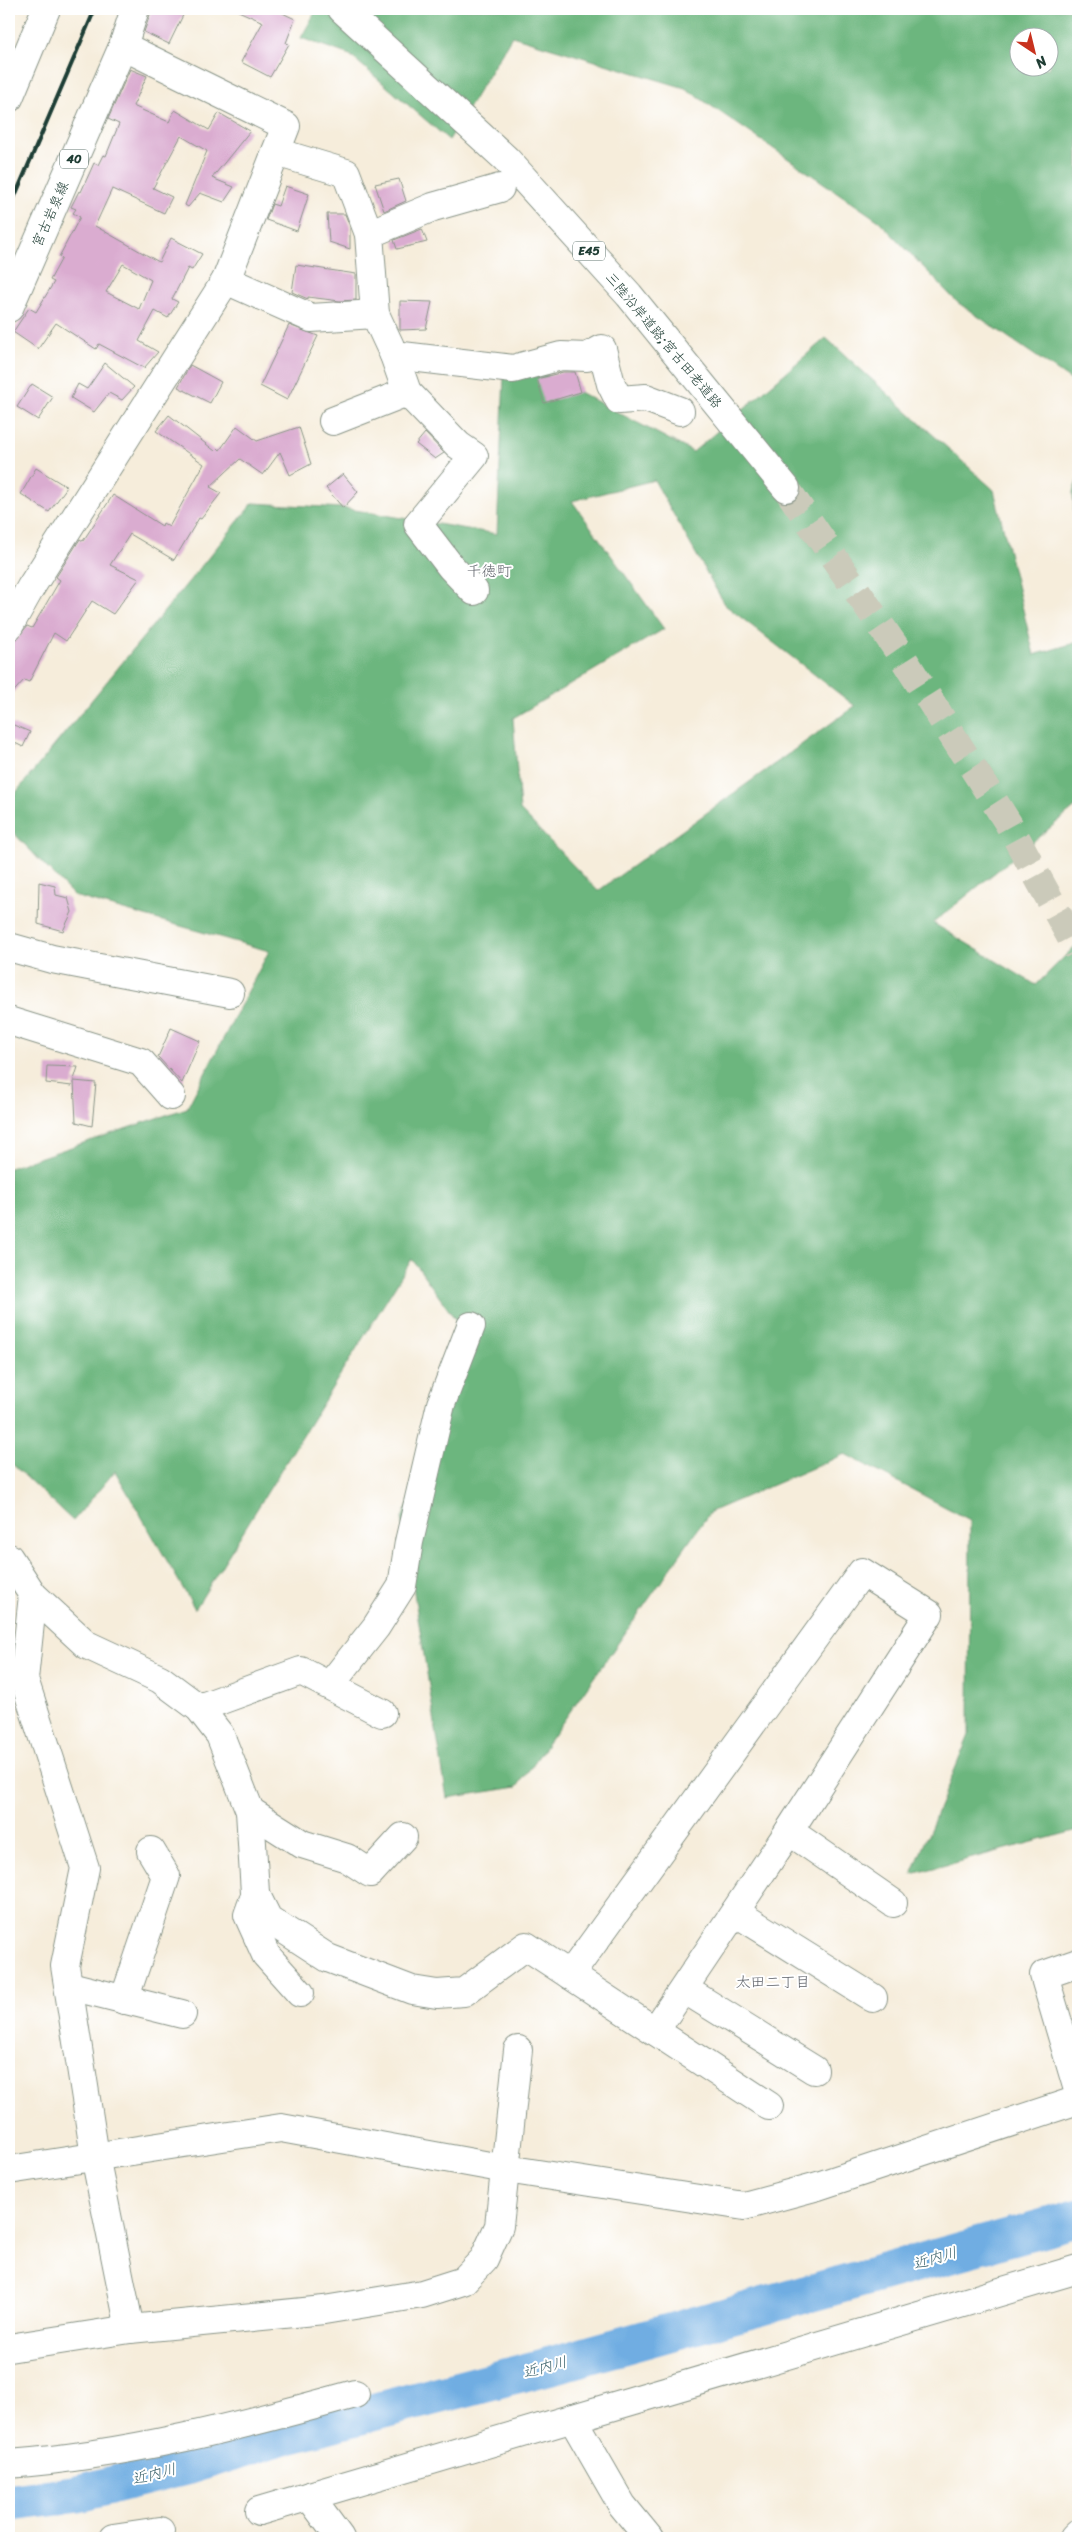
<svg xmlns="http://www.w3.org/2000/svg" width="1087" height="2547" font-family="Sriracha,'Klee One',sans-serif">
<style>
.forest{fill:#6cb67e;stroke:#467a59;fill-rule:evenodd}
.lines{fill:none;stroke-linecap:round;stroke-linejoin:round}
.river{stroke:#70ade2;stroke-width:38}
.building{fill:#daacd0;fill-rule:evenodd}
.highway-tunnel{stroke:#cbcaba;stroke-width:28;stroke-dasharray:28 14;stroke-linecap:butt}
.minor-casing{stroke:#8a9588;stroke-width:30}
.major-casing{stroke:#8a9588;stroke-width:30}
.highway-casing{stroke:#8a9588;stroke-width:30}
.minor{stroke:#fff;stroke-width:28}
.major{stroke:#fff;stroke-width:28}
.highway{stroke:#fff;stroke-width:28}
.rail{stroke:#1f3d34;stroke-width:4}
.labels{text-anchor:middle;stroke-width:4;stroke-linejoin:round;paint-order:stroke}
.shield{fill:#fff;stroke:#627771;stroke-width:1}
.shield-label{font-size:12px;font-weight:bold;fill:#1f3d34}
.street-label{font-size:14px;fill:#1f3d34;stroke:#fff}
.neighbourhood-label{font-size:15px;fill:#60646b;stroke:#fff}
.water-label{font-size:15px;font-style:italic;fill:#375f68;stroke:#fff}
</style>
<rect width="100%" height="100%" fill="#fff"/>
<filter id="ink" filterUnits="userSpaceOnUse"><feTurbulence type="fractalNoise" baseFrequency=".02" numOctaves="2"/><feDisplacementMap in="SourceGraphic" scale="10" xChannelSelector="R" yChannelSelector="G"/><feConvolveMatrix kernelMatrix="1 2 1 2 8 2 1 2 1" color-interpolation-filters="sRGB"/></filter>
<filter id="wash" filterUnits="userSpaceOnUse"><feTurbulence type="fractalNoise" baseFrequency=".0096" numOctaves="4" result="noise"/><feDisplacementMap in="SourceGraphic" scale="20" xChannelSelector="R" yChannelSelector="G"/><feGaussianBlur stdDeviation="1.12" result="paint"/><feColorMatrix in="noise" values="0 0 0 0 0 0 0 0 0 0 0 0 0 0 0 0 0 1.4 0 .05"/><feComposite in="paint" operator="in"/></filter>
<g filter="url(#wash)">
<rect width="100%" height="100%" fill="#f6eddb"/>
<g class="forest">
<path d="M317 9H1078V385L957 302 879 221 685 88 512 36 449 140 350 55 301 38ZM1020 38H1050V68H1020Z"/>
<path d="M826 338 994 490 1034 655 1078 642V805L933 923 1036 985 1078 943V1830L912 1874 969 1735 970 1520 845 1454 710 1512 517 1787 447 1798 402 1518 476 1348 412 1259 195 1609 115 1471 73 1521 9 1461V1168L187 1108 269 951 74 896 9 828V801L253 503 343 508 497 534 505 353 693 452ZM654 480 725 605 855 706 598 891 520 810 513 718 664 629 572 501Z"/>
<polygon points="1078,479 1078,579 1073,492"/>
</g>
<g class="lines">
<polyline class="river" points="9,2503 76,2494 187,2466 286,2435 553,2365 1078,2218"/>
</g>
<g id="blocks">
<g class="building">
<polygon points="152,9 186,9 169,44 144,32"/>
<polygon points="234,9 274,9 295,19 286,43 289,44 270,77 241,62 263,22"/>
<path d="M130 69 147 76 133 106 169 122 175 110 209 130 219 113 250 131 212 178 234 187 224 202 200 193 188 207 185 205 207 151 181 136 153 188 172 197 164 213 112 189 95 226 159 262 171 238 202 254 192 270 188 268 172 299 178 302 168 318 155 311 139 341 158 352 144 368 99 344 96 349 56 323 38 349 13 332 29 308 36 312 54 282 50 280 62 258 59 257 80 217 73 213 76 209 71 207 79 191 81 192 94 163 98 165 103 155 106 156 119 124 108 119ZM123 264 151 280 139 309 106 292Z"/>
<polygon points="399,179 406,201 384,211 375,184"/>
<polygon points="285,186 309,194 297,231 266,220 272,204 278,206"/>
<polygon points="327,214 345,214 350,227 350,249 329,242"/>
<polygon points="422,229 427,242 397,249 394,240"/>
<polygon points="296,265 356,274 356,300 340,301 308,297 308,299 292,292"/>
<polygon points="400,301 432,302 426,329 400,330"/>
<polygon points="289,325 318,336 287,400 260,386"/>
<polygon points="105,363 134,387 122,400 109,393 94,412 71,398 78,384 87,389"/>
<polygon points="190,365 221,382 210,403 178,387"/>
<polygon points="563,372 575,372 581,392 544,403 537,379"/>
<polygon points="32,384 53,397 38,420 17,407"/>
<polygon points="169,415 215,451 218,448 220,450 237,426 257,441 299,427 311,464 290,475 280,452 263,475 240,459 210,487 221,493 201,519 199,518 174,560 130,534 110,565 139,579 113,614 92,601 66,641 54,633 29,682 24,680 9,697 9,646 11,641 17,639 27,626 32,628 60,580 56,577 80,539 83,541 113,495 162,526 163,523 169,527 204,464 156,431"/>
<polygon points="425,433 444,453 435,459 416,444"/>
<polygon points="36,468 67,487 49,512 21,494"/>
<polygon points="343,474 358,492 343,508 326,488"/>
<polygon points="9,723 30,732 23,747 9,740"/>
<polygon points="39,882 55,886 56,895 68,898 72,912 63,931 38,924"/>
<polygon points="171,1028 200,1041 182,1083 158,1057"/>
<polygon points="47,1066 78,1067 72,1086 46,1083"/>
<polygon points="74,1081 96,1083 92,1126 76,1122"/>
</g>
</g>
</g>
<g filter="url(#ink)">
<use href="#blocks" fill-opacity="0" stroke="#8a9588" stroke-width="1"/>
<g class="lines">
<polyline class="highway-tunnel" points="786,488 903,658 1008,823 1078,951"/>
<defs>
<g id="minor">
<polyline points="276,152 346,173 369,234 375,314 394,355 407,392 458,445 474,456 418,524 451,567 474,591"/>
<polyline points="369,234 433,207 500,188"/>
<polyline points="226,280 311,318 375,314"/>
<polyline points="394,355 513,369 561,356 587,357 602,349 611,384 619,400 646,398 680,411"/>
<polyline points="333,421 407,392"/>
<polyline points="9,626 31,587 226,280 286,126 123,46"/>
<polyline points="9,947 52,959 230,993"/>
<polyline points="9,1021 141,1062 171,1096"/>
<polyline points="9,1558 33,1595 87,1645 160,1679 199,1708 220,1735 250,1811 255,1893 268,1919 328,1958 412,1990 437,1994 464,1992 526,1946 769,2106"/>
<polyline points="33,1595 24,1679 85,1868 65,1966 95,2156 130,2329 324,2310 422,2294 463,2281 484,2259 499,2226 518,2050"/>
<polyline points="330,1685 376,1627 402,1586 409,1542 441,1404 471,1326"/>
<polyline points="199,1708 301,1671 382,1713"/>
<polyline points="250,1811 302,1844 347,1858 370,1873 403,1837"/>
<polyline points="789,1831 893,1903"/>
<polyline points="253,1901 248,1915 266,1955 300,1993"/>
<polyline points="735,1912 873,1998"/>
<polyline points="1078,1963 1044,1975 1078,2090"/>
<polyline points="570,1975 862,1572 929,1614 789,1831 655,2031"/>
<polyline points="70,1986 182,2014"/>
<polyline points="684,1989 814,2070"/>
<polyline points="124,2000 166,1876 151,1851"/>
<polyline points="9,2170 281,2128 506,2169 744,2206 818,2186 1078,2100"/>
<polyline points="9,2348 130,2329"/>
<polyline points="572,2418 622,2505 649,2538"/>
<path d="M9 2464C126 2455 241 2426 355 2394"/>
<polyline points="309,2496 340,2538"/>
<polyline points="259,2511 1078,2269"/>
<polyline points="113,2538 160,2531"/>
<polyline points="1074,2538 1078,2534"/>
</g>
<polyline id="major" points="9,308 123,46 135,9"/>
<g id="highway">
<polyline points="342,9 506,159 629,295 786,488"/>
<polyline points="9,98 46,9"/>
</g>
</defs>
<use href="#minor" class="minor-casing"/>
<use href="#major" class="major-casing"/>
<use href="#highway" class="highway-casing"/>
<use href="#minor" class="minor"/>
<use href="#major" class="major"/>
<use href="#highway" class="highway"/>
<polyline class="rail" points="9,210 95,9"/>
</g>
</g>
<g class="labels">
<g class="shield">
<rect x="60" y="149.5" width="28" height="19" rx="4"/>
<rect x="573" y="241.5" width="32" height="19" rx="4"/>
</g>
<g class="shield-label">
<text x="74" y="163">40</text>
<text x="589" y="255">E45</text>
</g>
<g class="street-label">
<text transform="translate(50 214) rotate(-66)" y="5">宮古岩泉線</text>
<text transform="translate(664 340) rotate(50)" y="5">三陸沿岸道路;宮古田老道路</text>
</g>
<g class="neighbourhood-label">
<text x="489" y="576">千徳町</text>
<text x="773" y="1987">太田二丁目</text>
</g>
<g class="water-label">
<text transform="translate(935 2258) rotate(-16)" y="5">近内川</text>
<text transform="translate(545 2367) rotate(-15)" y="5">近内川</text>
<text transform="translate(154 2474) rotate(-14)" y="5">近内川</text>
</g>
</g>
<rect width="1087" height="2547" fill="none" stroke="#fff" stroke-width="30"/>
<g transform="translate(1034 52) rotate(145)"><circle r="24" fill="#ffffff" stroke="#a5b1ae"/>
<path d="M0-4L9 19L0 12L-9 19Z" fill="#c8321e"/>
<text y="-8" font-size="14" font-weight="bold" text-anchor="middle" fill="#1f3d34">N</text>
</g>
</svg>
